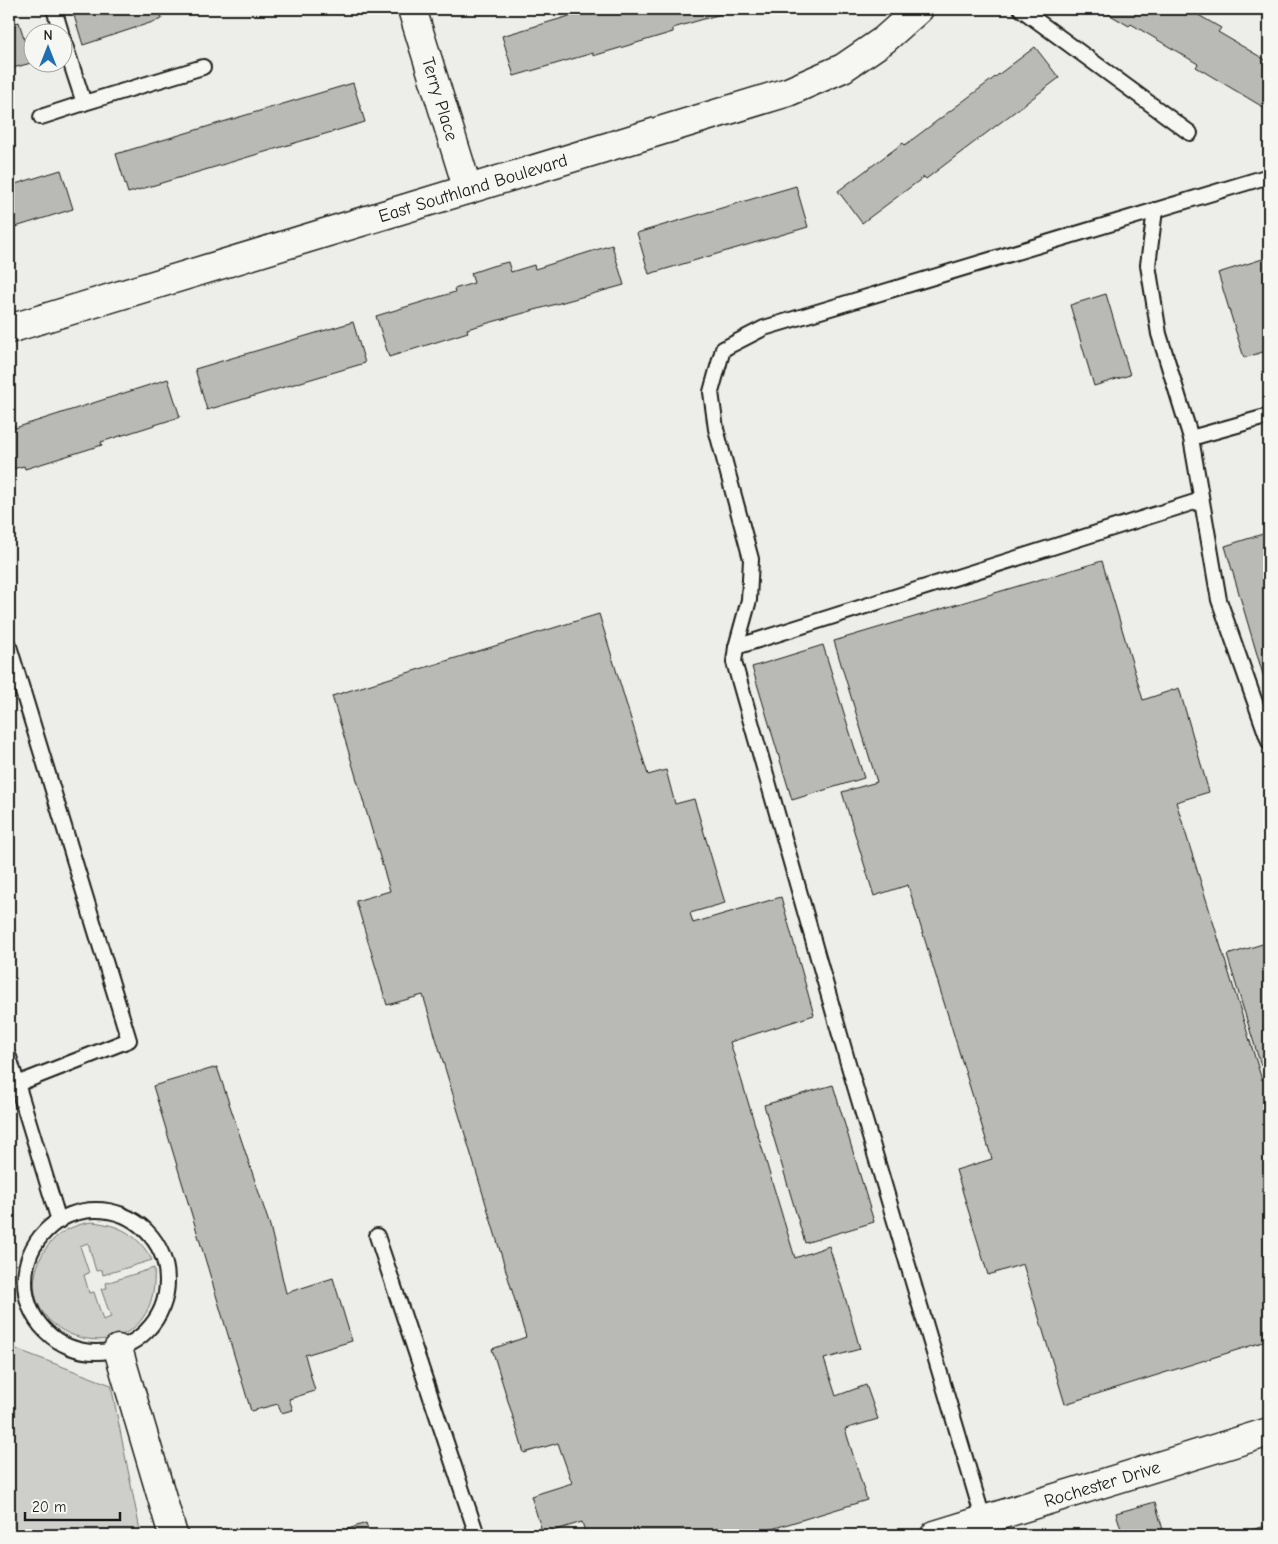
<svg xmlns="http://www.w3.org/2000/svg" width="1278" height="1544" font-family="'Comic Neue',sans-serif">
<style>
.green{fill:#cececb;stroke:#757574}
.building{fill:#b9b9b6;stroke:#1c1c1c}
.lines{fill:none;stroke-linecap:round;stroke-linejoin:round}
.lane-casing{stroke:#1c1c1c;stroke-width:18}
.street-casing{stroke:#1c1c1c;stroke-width:31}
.lane{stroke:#f6f6f2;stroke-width:14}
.street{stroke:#f6f6f2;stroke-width:28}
.labels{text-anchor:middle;stroke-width:4;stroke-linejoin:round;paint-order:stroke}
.street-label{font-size:18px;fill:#1c1c1c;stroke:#f6f6f2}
</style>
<rect width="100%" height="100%" fill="#edede9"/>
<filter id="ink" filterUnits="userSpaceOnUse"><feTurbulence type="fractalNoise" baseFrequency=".02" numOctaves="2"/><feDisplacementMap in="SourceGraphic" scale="10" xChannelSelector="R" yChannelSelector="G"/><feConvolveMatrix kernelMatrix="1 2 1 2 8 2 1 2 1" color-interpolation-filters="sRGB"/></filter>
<g filter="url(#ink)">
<g class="green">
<path d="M92 1222C121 1225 138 1235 152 1260L103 1275 102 1270 96 1271 88 1243 80 1246 89 1273 84 1275 89 1293 94 1292 103 1320 111 1317 101 1289 107 1288 106 1283 154 1268C162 1384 0 1344 41 1257 51 1236 70 1225 92 1222Z"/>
<polygon points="9,1321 16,1349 111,1385 141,1535 9,1535"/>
</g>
<g class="building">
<polygon points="72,9 182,9 161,15 162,19 83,45"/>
<polygon points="605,9 738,9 673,28 673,32 593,56 593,53 514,76 502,36 583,12 584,15"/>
<polygon points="1100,9 1188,9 1221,28 1218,32 1269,62 1269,108 1268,110 1196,67 1198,64 1131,24 1129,26"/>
<polygon points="19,22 31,63 9,69 9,25"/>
<polygon points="1035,47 1059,78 926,179 924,177 862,223 838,191 903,143 905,145"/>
<polygon points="353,83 365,122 128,193 116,154"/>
<polygon points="61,170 73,209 9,229 9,186"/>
<polygon points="796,186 808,227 649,274 637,233"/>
<polygon points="612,245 624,285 467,329 468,332 389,357 376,316 455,292 454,289 474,283 471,273 492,266 508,262 511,272 534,265 535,269"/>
<polygon points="1269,257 1269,350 1244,358 1218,273"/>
<polygon points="1106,294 1130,375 1094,386 1070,305"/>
<polygon points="353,322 365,363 207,410 195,369"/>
<polygon points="168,379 180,417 101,442 102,445 57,459 25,469 24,466 9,470 9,426 14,424 15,428"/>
<polygon points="1269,532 1269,695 1225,546"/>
<polygon points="1102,561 1143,700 1179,688 1209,792 1176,802 1262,1080 1269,1078 1269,1340 1065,1404 1023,1264 988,1275 956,1170 992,1159 908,885 874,896 842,792 877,782 834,641"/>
<polygon points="599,614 648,775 666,770 675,804 694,799 725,903 690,913 693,923 781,897 814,1015 730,1042 795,1258 829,1246 848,1307 860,1349 824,1359 836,1396 866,1385 878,1419 845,1429 867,1500 752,1535 586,1535 582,1522 543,1534 531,1496 572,1483 558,1443 524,1453 492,1349 526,1337 423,995 387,1005 356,901 390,891 332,696"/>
<polygon points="823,645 864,778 792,800 752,667"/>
<polygon points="1269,942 1269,1063 1261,1066 1227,955"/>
<polygon points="217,1067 270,1226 286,1293 333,1278 352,1341 305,1355 315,1391 289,1399 293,1410 281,1413 278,1404 251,1411 153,1086"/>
<polygon points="833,1085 874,1222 805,1243 764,1105"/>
<polygon points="1155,1502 1163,1530 1147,1535 1123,1535 1116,1513"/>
<polygon points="366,1523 370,1535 330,1535"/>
<polygon points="1269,1525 1269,1535 1234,1535"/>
</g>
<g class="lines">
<defs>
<g id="lane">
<polyline points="54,9 61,32"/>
<polyline points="1021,9 1190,133"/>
<polyline points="62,36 84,103 203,67"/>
<polyline points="41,117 84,103"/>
<polyline points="1155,210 1148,265 1159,334 1191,438"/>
<polyline points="1269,416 1191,438 1219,600 1269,742"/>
<polyline points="9,646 129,1040 17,1084"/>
<polyline points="736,647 749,600 751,559 716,429 711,392 723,349 764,328 1269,176"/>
<polyline points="9,1057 59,1221"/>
<circle cx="96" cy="1281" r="71"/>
<polyline points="377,1236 477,1535"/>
<polyline points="988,1535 848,1063 734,662 736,647 1201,500"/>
</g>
<g id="street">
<polyline points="412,9 468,190"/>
<polyline points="9,329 788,92 843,68 884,40 919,9"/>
<polyline points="118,1349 173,1535"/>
<polyline points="935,1535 1269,1432"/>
</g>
</defs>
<use href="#lane" class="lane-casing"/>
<use href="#street" class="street-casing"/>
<use href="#lane" class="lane"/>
<use href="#street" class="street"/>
</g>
</g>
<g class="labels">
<g class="street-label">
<text transform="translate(440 99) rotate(73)" y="6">Terry Place</text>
<text transform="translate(473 188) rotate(-17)" y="6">East Southland Boulevard</text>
<text transform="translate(1102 1484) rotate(-17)" y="6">Rochester Drive</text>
</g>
</g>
<rect width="1278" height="1544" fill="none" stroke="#f6f6f2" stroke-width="30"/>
<rect x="15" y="15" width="1248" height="1514" fill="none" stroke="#1c1c1c" stroke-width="2" filter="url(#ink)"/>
<g transform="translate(48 48)"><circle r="24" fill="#f6f6f2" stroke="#9f9f9c"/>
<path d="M0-4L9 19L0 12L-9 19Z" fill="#1f6fb2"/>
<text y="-8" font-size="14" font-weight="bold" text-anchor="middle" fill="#1c1c1c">N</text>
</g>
<path d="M25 1512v8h95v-8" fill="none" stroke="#1c1c1c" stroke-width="2.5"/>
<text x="32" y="1512" font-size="15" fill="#1c1c1c" stroke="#f6f6f2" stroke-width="4" paint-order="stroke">20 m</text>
</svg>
